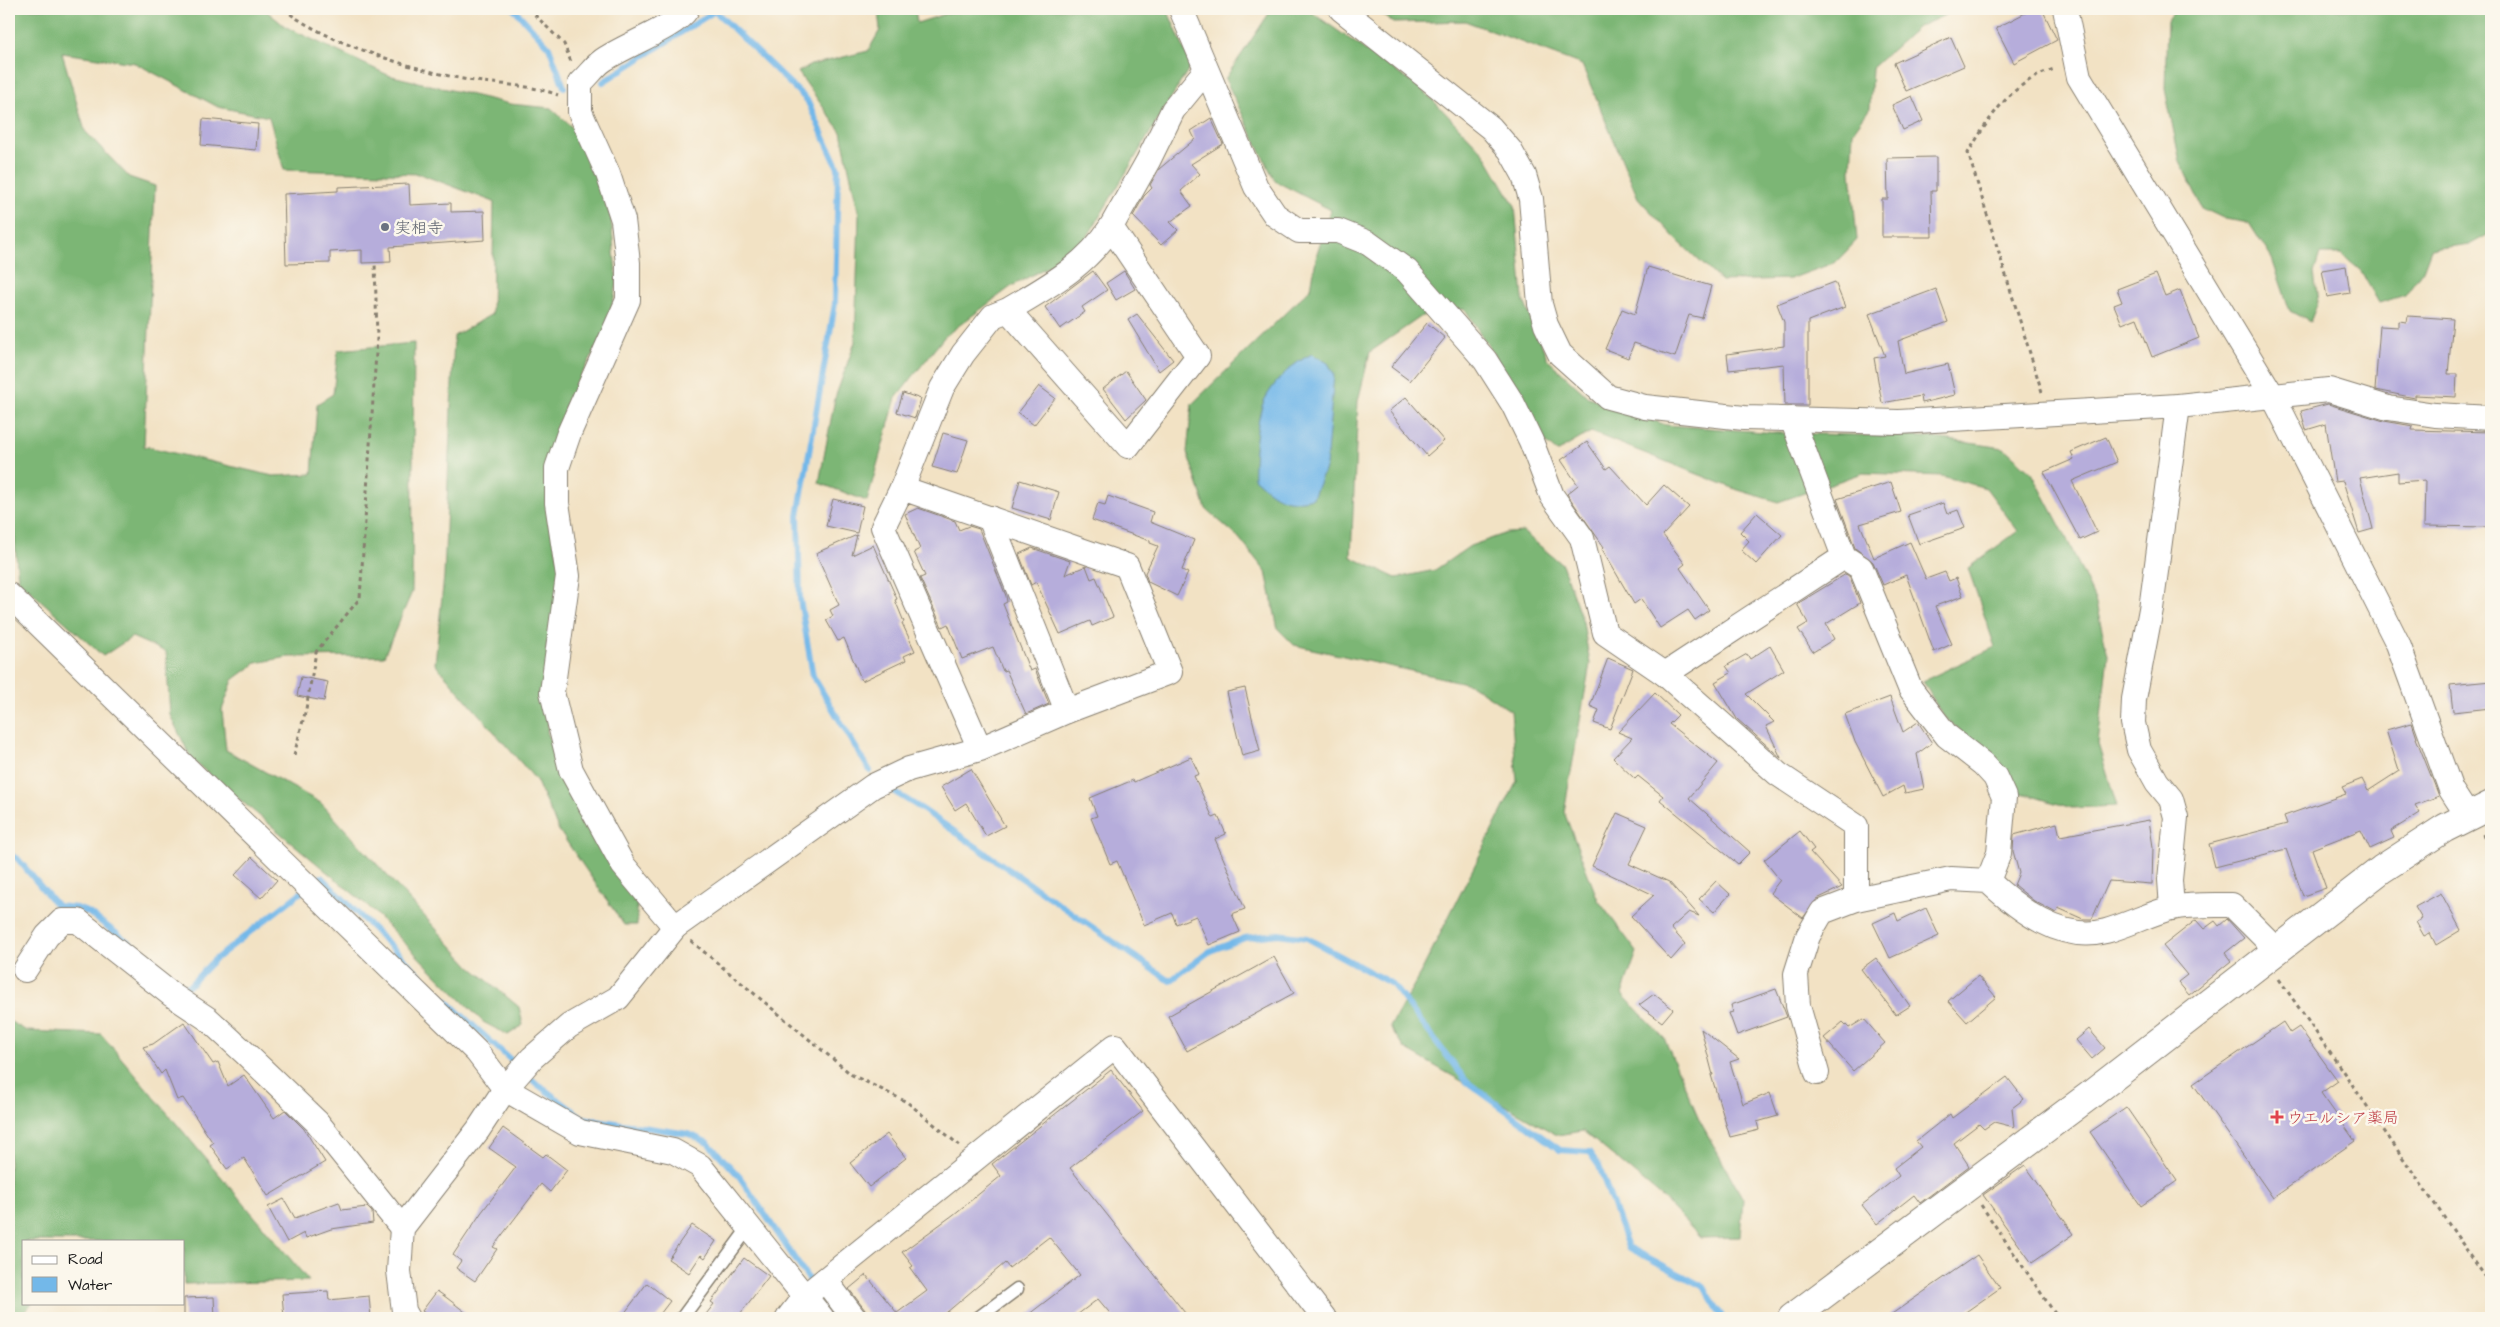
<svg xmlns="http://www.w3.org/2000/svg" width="2500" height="1327" font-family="'Architects Daughter','Klee One',sans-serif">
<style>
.forest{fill:#7bb674;stroke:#4c6948}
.water{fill:#73b8e9;stroke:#486a82}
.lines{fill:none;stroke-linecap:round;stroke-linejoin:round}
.stream{stroke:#73b8e9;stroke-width:6}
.building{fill:#b6addb}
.lane-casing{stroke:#877f70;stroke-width:15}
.street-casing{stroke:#877f70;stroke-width:26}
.secondary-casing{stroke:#877f70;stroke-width:30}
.path{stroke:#877f70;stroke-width:3;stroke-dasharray:4 4;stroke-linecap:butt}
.lane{stroke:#fff;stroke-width:12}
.street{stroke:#fff;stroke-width:24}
.secondary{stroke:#fff;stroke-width:28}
.worship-dot{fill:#6b7280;stroke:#fbf7ec;stroke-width:2}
.health-dot{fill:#e0444e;stroke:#fbf7ec;stroke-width:2}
.labels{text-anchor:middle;stroke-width:5;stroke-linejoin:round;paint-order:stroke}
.worship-label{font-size:16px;fill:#5b616d;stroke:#fbf7ec;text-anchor:start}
.health-label{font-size:16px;fill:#be3a42;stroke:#fbf7ec;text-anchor:start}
</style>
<rect width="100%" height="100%" fill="#fbf7ec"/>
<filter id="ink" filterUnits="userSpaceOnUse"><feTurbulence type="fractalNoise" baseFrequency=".02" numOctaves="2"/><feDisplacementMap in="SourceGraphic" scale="10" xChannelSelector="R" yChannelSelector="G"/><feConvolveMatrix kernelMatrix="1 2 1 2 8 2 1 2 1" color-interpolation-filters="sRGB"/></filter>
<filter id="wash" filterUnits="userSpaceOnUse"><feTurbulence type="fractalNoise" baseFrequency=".0096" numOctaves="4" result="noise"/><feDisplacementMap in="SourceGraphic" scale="20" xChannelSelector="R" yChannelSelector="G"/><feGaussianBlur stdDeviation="1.12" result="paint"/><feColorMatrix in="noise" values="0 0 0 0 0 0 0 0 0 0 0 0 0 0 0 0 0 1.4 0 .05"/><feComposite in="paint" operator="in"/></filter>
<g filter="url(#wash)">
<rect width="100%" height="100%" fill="#f2e2c4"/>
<g class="forest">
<polygon points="9,9 264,9 286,27 388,75 510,104 551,108 575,130 586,151 611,218 617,284 607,328 565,406 547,500 564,591 547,732 578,797 593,838 637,903 637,925 624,925 558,829 536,780 435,664 444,576 454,336 492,314 494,202 420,174 284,170 269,117 218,107 135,63 62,53 85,131 129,177 155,186 144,446 273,476 312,474 317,404 333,394 338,350 414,343 412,592 384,656 288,657 256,663 233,680 222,710 226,750 321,803 470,966 519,1007 523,1025 508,1035 483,1022 368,906 192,760 170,715 166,652 132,637 103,656 18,580 11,493 9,492"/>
<polygon points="878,9 915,9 917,23 961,9 1167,9 1191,65 1080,249 1012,286 945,336 896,398 867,501 819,483 835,398 855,342 859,215 841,132 798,72 811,65 868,51 880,30"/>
<polygon points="1272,9 1307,9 1425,92 1484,153 1515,206 1523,299 1548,360 1588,397 1666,425 1778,433 1928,437 2004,448 2032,473 2065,535 2095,600 2108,655 2098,744 2117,806 2072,808 2018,792 2003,768 1942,715 1923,681 1995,647 1968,568 2018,531 1986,488 1942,476 1863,473 1778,502 1738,490 1591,432 1557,452 1545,442 1527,408 1465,309 1422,316 1370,352 1358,401 1351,557 1396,578 1435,570 1470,546 1507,533 1523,532 1562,564 1583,622 1590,664 1564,812 1598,900 1637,952 1622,994 1664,1038 1700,1121 1743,1199 1740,1237 1701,1238 1660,1195 1583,1131 1557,1135 1405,1049 1390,1027 1419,976 1517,781 1511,711 1470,684 1294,645 1278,629 1266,572 1239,538 1206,509 1187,452 1192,404 1311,288 1317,253 1331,210 1275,181 1225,79"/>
<polygon points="1374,9 1959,9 1918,27 1872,68 1870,108 1853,132 1851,171 1857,240 1836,262 1790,279 1721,281 1676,239 1638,198 1582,65 1465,21 1394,23"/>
<polygon points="2176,9 2491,9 2491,233 2471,244 2431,249 2423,270 2405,295 2379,303 2361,271 2341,254 2320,254 2314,273 2318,302 2310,322 2290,311 2272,259 2249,223 2225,219 2202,208 2180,162 2165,89 2167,21"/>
<polygon points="9,1021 27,1031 101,1034 309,1281 184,1284 184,1241 24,1241 24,1303 32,1303 19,1318 9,1318"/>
</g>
<path class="water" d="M1312 354 1328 363 1334 374 1326 466 1313 498C1284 505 1275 497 1254 478 1253 461 1257 413 1265 399 1276 379 1293 363 1312 354Z"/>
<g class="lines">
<g class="stream">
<polyline points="514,9 549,47 564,87"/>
<polyline points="603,82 715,11 807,100 838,168 835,304 798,516 800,599 813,676 870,771"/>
<polyline points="891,790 922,809 1170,981 1210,951 1245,938 1278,934 1307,938 1392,984 1467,1082 1560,1150 1589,1152 1599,1166 1628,1247 1704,1287 1723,1318"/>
<polyline points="9,855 17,858 57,906 77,908 89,913 150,958 181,987 189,986 214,960 304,890"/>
<polyline points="312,884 321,877 441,996 537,1084 583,1118 689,1134 708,1143 739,1176 805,1274 833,1310"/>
</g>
</g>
<g id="blocks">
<g class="building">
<polygon points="2033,9 2042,9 2057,40 2014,63 1996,28"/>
<polygon points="1951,37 1964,66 1906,91 1894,63"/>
<polygon points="1912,96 1923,121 1903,130 1892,105"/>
<polygon points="1211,118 1223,144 1191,164 1200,174 1181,191 1192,206 1170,222 1178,230 1161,245 1133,216 1144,196 1152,188 1150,185 1159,169 1195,139 1191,131"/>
<polygon points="203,119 258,124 256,150 201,145"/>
<polygon points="1936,157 1936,191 1931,191 1932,237 1882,237 1882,199 1888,199 1887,158"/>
<polygon points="409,184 410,205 451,203 451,212 484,211 485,240 390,247 391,262 362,263 362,250 330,252 330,263 286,264 284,194 338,191 338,187"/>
<polygon points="2346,266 2350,293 2327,297 2322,270"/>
<polygon points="1648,267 1711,286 1702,318 1689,315 1675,357 1634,343 1628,358 1605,349 1622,309 1635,314"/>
<polygon points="1093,271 1107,290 1082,307 1085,312 1060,329 1045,307"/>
<polygon points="1124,271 1135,289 1116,300 1106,283"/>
<polygon points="2156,274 2165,296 2180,290 2199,338 2152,357 2137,318 2122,324 2114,305 2122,302 2117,289"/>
<polygon points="1835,282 1845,307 1808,321 1808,405 1785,405 1784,364 1729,370 1727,354 1784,346 1784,322 1777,304"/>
<polygon points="1936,289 1948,322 1898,341 1904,374 1948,364 1955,395 1922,403 1921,396 1882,403 1874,358 1885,356 1869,314"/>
<polygon points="1137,314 1173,360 1159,371 1128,320"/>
<polygon points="2408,316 2453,319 2448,374 2457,374 2456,397 2415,395 2415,398 2375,390 2380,326 2399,327 2399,321 2407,322"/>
<polygon points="1427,323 1445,338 1410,381 1391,367"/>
<polygon points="1126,371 1146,400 1126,419 1103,389"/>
<polygon points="1039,386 1055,398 1034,425 1018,413"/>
<polygon points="903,393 921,399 915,418 897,412"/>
<polygon points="1406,397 1444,441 1427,456 1389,411"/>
<polygon points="2328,404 2384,421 2413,426 2412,430 2490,432 2491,527 2424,526 2425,480 2398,482 2398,472 2360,478 2373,529 2359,533 2343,481 2335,482 2326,424 2306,430 2301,411"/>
<polygon points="943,433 968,440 957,474 932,467"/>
<polygon points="2106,437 2117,462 2072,481 2097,532 2080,540 2044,472 2074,459 2071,452"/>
<polygon points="1587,442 1606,469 1610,466 1646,505 1664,485 1689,507 1663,535 1685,564 1680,568 1709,610 1695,620 1688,610 1660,628 1641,599 1634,604 1602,549 1604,547 1567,494 1578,485 1561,460"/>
<polygon points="1020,480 1059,492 1051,520 1012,508"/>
<polygon points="1891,482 1901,512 1860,524 1874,558 1910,542 1926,579 1945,572 1949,581 1956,578 1963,596 1935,606 1952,644 1934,652 1906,575 1883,585 1873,562 1855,548 1837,499"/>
<polygon points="1108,496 1153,512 1150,522 1194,540 1182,570 1188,573 1177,596 1148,582 1145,573 1158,546 1150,543 1150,541 1092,520 1098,503 1105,505"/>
<polygon points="833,499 863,506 857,533 826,526"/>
<polygon points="1943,503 1947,514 1958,510 1965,528 1919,544 1908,515"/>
<polygon points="918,508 955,521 959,530 969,526 979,529 1006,596 1007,602 1003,604 1030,671 1035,669 1049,704 1026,714 1006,670 1003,671 993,647 962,659 948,624 942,627 920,578 925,576 914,552 920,549 905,514"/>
<polygon points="1757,513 1782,535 1756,564 1741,550 1749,541 1740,532"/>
<polygon points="857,535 852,555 873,545 897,599 895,600 904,622 902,623 915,651 904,656 906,660 862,681 844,638 838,641 826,620 833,616 830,610 839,605 816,553"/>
<polygon points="1032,548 1070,561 1065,575 1086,566 1091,579 1096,577 1113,617 1092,626 1090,621 1060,634 1036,582 1031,585 1019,554"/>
<polygon points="1846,574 1850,577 1860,603 1826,624 1834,639 1813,652 1798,629 1808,623 1797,604"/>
<polygon points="1770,646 1784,670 1746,694 1774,722 1766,726 1781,758 1737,719 1715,682 1731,673 1726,666 1747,654 1750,659"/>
<polygon points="1608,658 1633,669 1610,729 1594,723 1599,710 1590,706"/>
<polygon points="301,677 328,682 324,701 297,696"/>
<polygon points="2491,681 2491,708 2453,712 2450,685"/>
<polygon points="1245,688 1260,751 1242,756 1227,692"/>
<polygon points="1655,693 1678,715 1669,724 1718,763 1689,798 1750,852 1738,864 1660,800 1663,796 1638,776 1635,779 1613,758 1632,738 1618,732"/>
<polygon points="1890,697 1903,732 1918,722 1932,743 1917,754 1924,789 1905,793 1903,786 1883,797 1855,742 1845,714"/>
<polygon points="2412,723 2417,738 2416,738 2439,796 2415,805 2420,813 2391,831 2394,838 2370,849 2361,830 2312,849 2326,888 2303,896 2286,849 2215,867 2209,844 2287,824 2284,816 2346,794 2342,787 2362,779 2368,791 2399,771 2386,730"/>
<polygon points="1191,757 1199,774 1194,776 1213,818 1218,816 1226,834 1215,839 1245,909 1232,914 1240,932 1209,945 1196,916 1176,924 1172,913 1144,925 1117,861 1110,864 1091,818 1097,816 1090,798 1133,780 1134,782"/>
<polygon points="971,769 1005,826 986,836 966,803 955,810 941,787"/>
<polygon points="1617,813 1647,826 1629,864 1669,882 1699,916 1689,912 1671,928 1685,944 1671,960 1631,916 1654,895 1592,866"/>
<polygon points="2149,820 2153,847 2152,884 2109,881 2092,919 2083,919 2058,908 2056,913 2034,901 2014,885 2019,873 2013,851 2014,835 2057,823 2060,836"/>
<polygon points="1800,831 1814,849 1810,852 1842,887 1817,899 1803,918 1770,893 1780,880 1764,860"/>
<polygon points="252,857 277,880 261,898 235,875"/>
<polygon points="1716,881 1730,894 1714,912 1699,899"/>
<polygon points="2441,893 2461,930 2436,945 2430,933 2424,936 2416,922 2422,919 2415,907"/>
<polygon points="1926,908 1939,936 1890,958 1873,923 1895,913 1898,921"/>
<polygon points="2227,919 2244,938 2225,953 2231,961 2189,995 2178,982 2187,975 2163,946 2196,920 2204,929 2215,921 2219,926"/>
<polygon points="1274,957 1294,993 1187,1051 1168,1016"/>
<polygon points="1876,958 1910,1006 1896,1015 1861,969"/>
<polygon points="1978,976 1996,997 1967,1022 1948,1001"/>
<polygon points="1776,989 1787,1017 1737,1035 1729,1013 1733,1012 1731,1005"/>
<polygon points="1654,994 1673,1009 1662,1022 1639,1005"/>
<polygon points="1864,1019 1885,1043 1853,1071 1824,1038 1843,1022 1849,1028"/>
<polygon points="184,1022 213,1064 218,1062 228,1086 244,1075 274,1118 285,1110 304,1129 325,1162 268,1196 244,1158 227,1169 210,1145 213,1143 183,1098 177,1100 165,1070 161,1074 143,1047 153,1044"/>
<polygon points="2283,1022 2290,1033 2299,1027 2338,1081 2321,1093 2355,1141 2273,1198 2193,1084"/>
<polygon points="1701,1029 1739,1059 1730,1062 1743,1104 1770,1093 1778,1116 1757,1122 1759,1130 1730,1137 1711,1075 1713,1075"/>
<polygon points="2089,1029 2105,1048 2092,1059 2076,1040"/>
<polygon points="1111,1070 1143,1111 1070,1168 1189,1318 1114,1318 1098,1299 1073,1318 1024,1318 1080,1275 1049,1237 1009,1268 1005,1263 940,1318 871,1318 849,1289 866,1275 897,1313 927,1291 910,1268 913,1266 902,1252 953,1215 1001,1176 992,1164"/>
<polygon points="2007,1077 2024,1099 2012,1108 2014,1127 1994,1122 1984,1129 1979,1124 1954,1143 1969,1166 1920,1203 1914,1195 1877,1224 1862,1205 1899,1176 1894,1168 1921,1147 1916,1141 1950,1114 1952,1118"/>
<polygon points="2126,1107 2177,1181 2141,1206 2090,1132"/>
<polygon points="503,1128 543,1157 546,1154 567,1170 550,1192 541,1184 493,1247 497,1249 475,1281 456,1268 461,1261 453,1255 481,1213 516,1167 489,1148"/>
<polygon points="887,1134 906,1158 869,1187 850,1163"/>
<polygon points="2025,1165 2074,1234 2032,1263 1983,1195"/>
<polygon points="284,1199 295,1218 339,1202 342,1210 367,1207 372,1212 373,1223 331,1229 306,1238 304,1233 287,1242 268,1207"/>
<polygon points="692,1225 716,1241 705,1258 701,1255 689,1273 668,1259"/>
<polygon points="1977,1255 2000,1288 1957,1318 1886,1318"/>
<polygon points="744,1258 769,1276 737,1318 703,1318 714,1304 711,1302"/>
<polygon points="647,1283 670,1301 657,1318 621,1318"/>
<polygon points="328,1291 329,1300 369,1296 371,1318 284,1318 282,1294"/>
<polygon points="437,1291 447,1298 473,1318 431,1318 422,1311"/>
<polygon points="214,1297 215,1318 184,1318 184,1298"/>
</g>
</g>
</g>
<g filter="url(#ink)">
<use href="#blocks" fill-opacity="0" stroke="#877f70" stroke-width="1"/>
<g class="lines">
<defs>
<g id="lane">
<polyline points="682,1318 749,1227"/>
<polyline points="978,1318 1017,1289"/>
</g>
<g id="street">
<polyline points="1181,9 1256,187 1275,215 1299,231 1338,231 1368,243 1407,271 1485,360 1513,404 1531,441 1552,496 1582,538 1605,633 1665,674 1778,774 1856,826 1856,899"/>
<polyline points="1341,9 1491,128 1510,150 1524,175 1531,199 1540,304 1546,325 1560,354 1608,397 1645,407 1744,418 1899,422 2178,406 2329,390 2388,408 2435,415 2491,418"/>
<polyline points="2065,9 2079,77 2274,398 2398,644 2451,790 2462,807 2472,814"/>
<polyline points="1111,227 1148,161 1173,110 1206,70"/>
<path d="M902 488 942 388 963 354 993 316 1008 310 1128 446 1198 356 1111 227C1085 267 1048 286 1008 310"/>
<polyline points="990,518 1067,711"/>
<polyline points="1844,557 1861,568 1910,688 1947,736 1983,764 1995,777 2004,797 1999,853 1988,881"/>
<polyline points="9,595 477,1052 505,1089 580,1132 673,1151 700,1166 822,1318"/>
<polyline points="1665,674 1844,557 1792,419"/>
<polyline points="2172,908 2170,880 2176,817 2171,799 2157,782 2139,750 2133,723 2134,699 2151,609 2178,406"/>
<path d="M675 927 623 865 571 770 552 692 568 576 557 503V468L569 433 628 300V263L623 220 608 174 580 112V83C588 76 594 67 602 61 624 45 675 28 687 9"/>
<polyline points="25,970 47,936 62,921 78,921 172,995 208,1019 245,1053 317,1122 402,1228"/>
<path d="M1817 1073 1798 1006 1796 974 1808 936 1822 912 1856 899 1951 879 1988 881C2018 909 2061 943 2106 931 2128 925 2149 914 2171 908 2191 904 2212 905 2232 905L2277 950"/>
<polyline points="825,1280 854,1318"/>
<polyline points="408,1318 404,1311 399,1271 402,1228 478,1130 505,1089 532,1058 569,1026 618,998 675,927 873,786 909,769 980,749 1067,711 1170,672 1127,566 902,488 883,527 980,749"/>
<polyline points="788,1318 805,1296 1115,1046 1324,1318"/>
</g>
<polyline id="secondary" points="1792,1318 2089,1096 2382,869 2445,828 2491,805"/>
</defs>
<use href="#lane" class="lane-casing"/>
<use href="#street" class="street-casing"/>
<use href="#secondary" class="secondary-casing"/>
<g class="path">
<path d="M284 9C325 43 416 70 468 80 499 85 529 84 558 95"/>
<polyline points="529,9 564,44 571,62"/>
<path d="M2042 392 1968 153C1991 115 2011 83 2054 69"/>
<polyline points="294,755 306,709 316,652 360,598 377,338 375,262"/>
<polyline points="2483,834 2491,861"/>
<polyline points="691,941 852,1075 907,1102 959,1145"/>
<polyline points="2279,979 2484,1275 2491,1280"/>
<polyline points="1981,1205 2058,1318"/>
</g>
<use href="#lane" class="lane"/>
<use href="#street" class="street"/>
<use href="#secondary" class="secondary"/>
</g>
</g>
<circle class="worship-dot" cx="385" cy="227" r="5"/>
<path class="health-dot" d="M2274.5 1109.5h5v5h5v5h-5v5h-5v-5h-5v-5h5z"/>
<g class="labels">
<g class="worship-label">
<text x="395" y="233">実相寺</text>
</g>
<g class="health-label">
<text x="2287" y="1123">ウエルシア薬局</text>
</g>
</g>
<rect width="2500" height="1327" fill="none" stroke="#fbf7ec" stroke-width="30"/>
<rect x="22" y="1240" width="162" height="65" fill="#fbf7ec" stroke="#a29f99"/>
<rect x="32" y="1256" width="25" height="8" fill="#ffffff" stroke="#a29f99"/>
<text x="68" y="1264" font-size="15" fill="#1c1c1c">Road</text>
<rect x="32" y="1277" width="25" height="15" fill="#73b8e9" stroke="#a29f99"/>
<text x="68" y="1290" font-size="15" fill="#1c1c1c">Water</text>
</svg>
